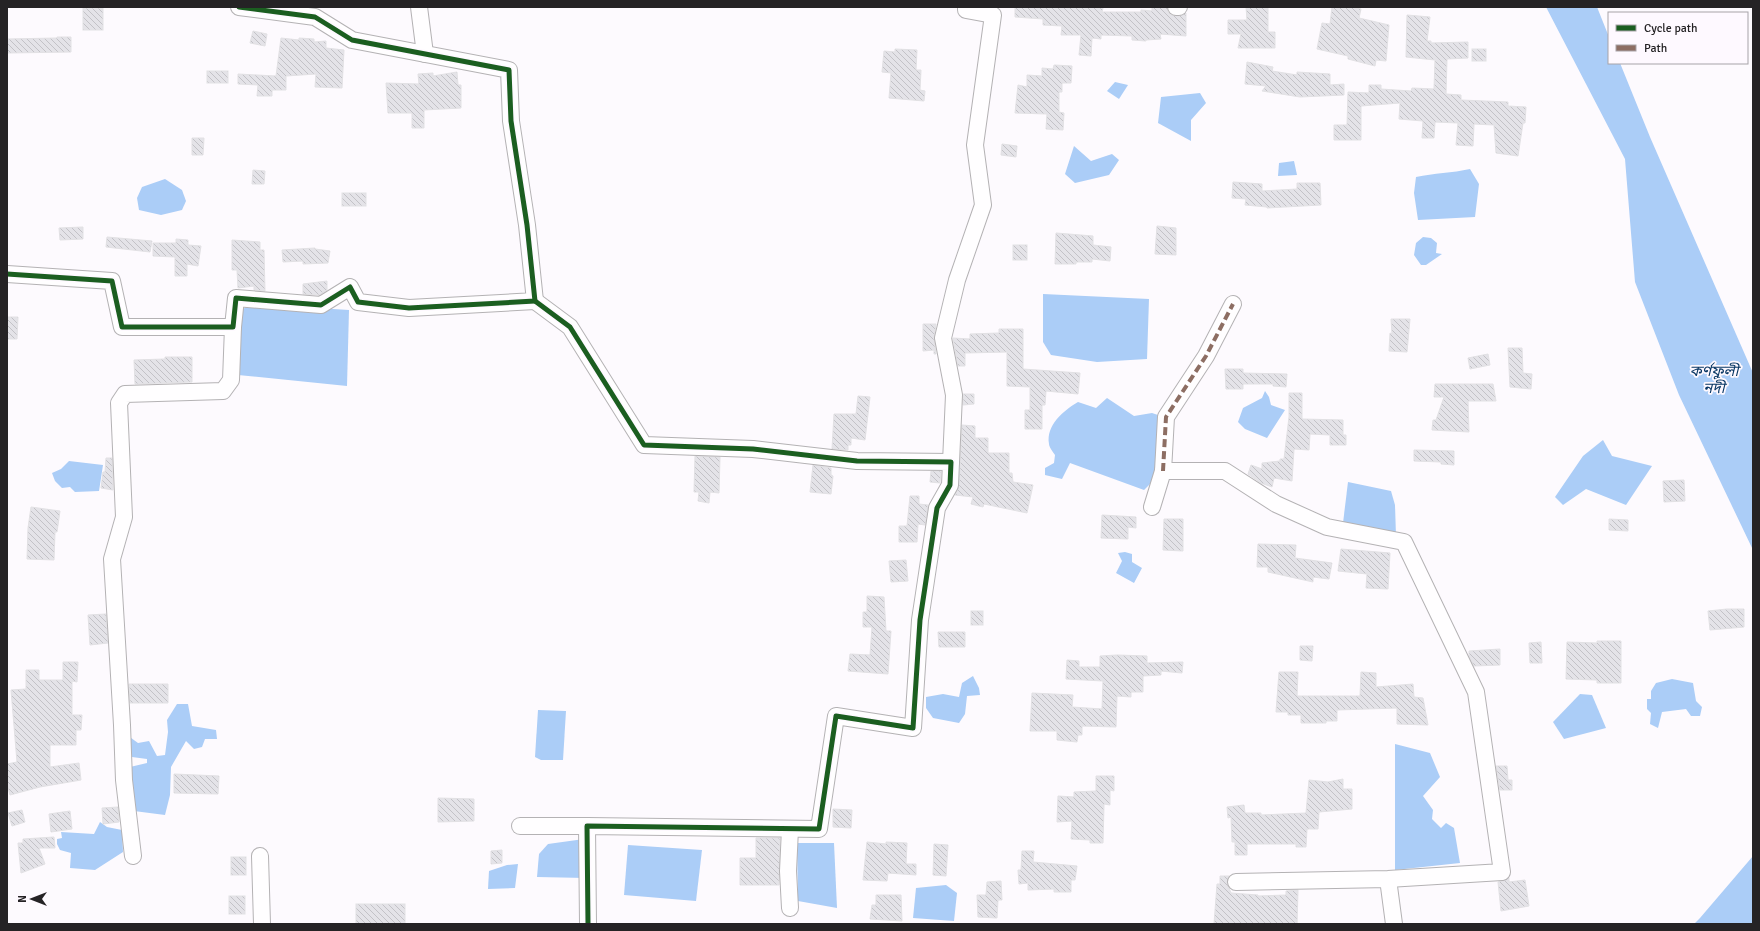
<svg xmlns="http://www.w3.org/2000/svg" width="1760" height="931" font-family="Signika,'Noto Sans Bengali',sans-serif">
<style>
.water{fill:#abcdf7}
.building{fill:url(#building-back-hatch);stroke:#e2e1e4}
.lines{fill:none;stroke-linecap:round;stroke-linejoin:round}
.minor-casing{stroke:#b4b2b4;stroke-width:18}
.minor{stroke:#fffeff;stroke-width:16}
.quiet{stroke:#8d6e63;stroke-width:4;stroke-dasharray:8 4;stroke-linecap:butt}
.cycleway-casing{stroke:#fef9ff;stroke-width:8}
.cycleway{stroke:#1b5e20;stroke-width:5}
.labels{text-anchor:middle;stroke-width:3.5;stroke-linejoin:round;paint-order:stroke}
.water-label{font-size:15px;font-style:italic;fill:#093764;stroke:#fef9ff}
</style>
<defs>
<pattern id="building-back-hatch" width="6" height="6" patternUnits="userSpaceOnUse"><rect width="6" height="6" fill="#e4e3e8"/><path d="M-1 5l2 2M0 0l6 6M5-1l2 2" fill="none" stroke="#c3c2c7"/></pattern>
</defs>
<rect width="100%" height="100%" fill="#fdfafe"/>
<g class="water">
<polygon points="1546,7 1597,7 1609,37 1609,63 1620,63 1650,137 1753,373 1753,550 1679,395 1635,282 1625,159"/>
<polygon points="1115,82 1128,85 1119,99 1107,91"/>
<polygon points="1200,93 1206,103 1191,120 1191,141 1158,123 1161,97"/>
<polygon points="1074,146 1091,161 1112,154 1119,160 1109,175 1075,183 1065,174"/>
<polygon points="1294,161 1297,175 1278,176 1279,163"/>
<path d="M1470 169 1479 184 1475 217 1418 220 1414 193 1416 177C1434 173 1452 173 1470 169Z"/>
<polygon points="165,179 182,190 186,201 182,210 161,215 139,210 137,198 142,187"/>
<polygon points="1423,237 1431,238 1437,243 1436,253 1442,254 1426,265 1421,265 1414,255 1416,243"/>
<polygon points="1043,294 1149,299 1147,359 1097,362 1051,355 1043,342"/>
<polygon points="252,304 349,310 347,386 238,375 241,310"/>
<polygon points="1265,391 1269,397 1271,405 1285,410 1267,438 1245,429 1238,422 1243,408 1262,398"/>
<path d="M1107 398 1134 416 1152 413 1161 416 1156 478 1144 490 1070 463 1062 479 1045 475V468L1054 463 1055 455C1053 452 1049 447 1049 444 1046 425 1063 411 1078 402L1096 408Z"/>
<polygon points="1603,440 1612,456 1652,466 1626,505 1586,489 1563,505 1555,497 1583,456"/>
<polygon points="69,461 103,465 99,491 75,492 70,487 62,488 55,481 52,473 61,469"/>
<polygon points="1348,482 1391,491 1395,505 1396,536 1343,523"/>
<polygon points="1125,552 1132,554 1132,562 1142,568 1134,583 1116,573 1122,561 1118,553"/>
<polygon points="973,676 979,688 980,695 967,696 965,714 959,723 933,718 926,708 926,697 943,694 959,697 962,683"/>
<polygon points="1672,679 1693,683 1696,701 1702,707 1700,716 1691,716 1686,709 1662,712 1658,728 1650,724 1651,713 1647,709 1647,699 1651,699 1651,691 1656,683"/>
<polygon points="1580,694 1592,695 1606,728 1564,739 1553,722"/>
<polygon points="177,704 188,704 192,726 216,730 217,739 205,739 202,747 194,749 186,741 171,767 170,795 165,815 134,811 130,767 147,763 147,759 132,757 126,747 127,735 138,743 149,741 157,756 165,755 168,732 167,720"/>
<polygon points="538,710 566,711 563,760 541,760 535,757"/>
<polygon points="1395,744 1430,753 1440,777 1423,796 1433,810 1432,819 1441,828 1446,823 1454,828 1460,863 1395,870"/>
<polygon points="100,822 107,827 122,830 123,852 95,870 70,868 71,853 60,850 57,844 57,839 62,838 61,832 94,834"/>
<polygon points="584,839 586,878 537,877 539,854 548,844"/>
<polygon points="797,843 834,843 837,908 798,901"/>
<polygon points="628,845 702,850 696,901 624,895"/>
<polygon points="1753,856 1753,924 1694,924 1700,918"/>
<polygon points="518,864 515,888 488,889 489,871 507,865"/>
<polygon points="946,885 957,893 954,921 913,918 916,888"/>
</g>
<g class="building">
<polygon points="1015,7 1085,7 1103,8 1102,12 1141,12 1141,10 1152,11 1152,7 1167,7 1168,12 1172,15 1179,16 1186,13 1186,36 1160,34 1161,39 1146,40 1146,41 1132,40 1132,36 1101,35 1101,39 1092,38 1091,56 1079,55 1081,35 1061,35 1062,26 1043,25 1043,19 1015,17"/>
<polygon points="1246,7 1268,7 1268,32 1275,32 1275,48 1238,48 1241,34 1228,34 1228,20 1247,20"/>
<polygon points="1332,7 1352,7 1361,9 1359,18 1389,25 1386,61 1376,60 1375,66 1348,59 1348,56 1317,49 1322,23 1330,24"/>
<rect x="83" y="8" width="20" height="22"/>
<polygon points="1407,15 1430,17 1427,41 1431,41 1431,43 1468,42 1468,58 1447,59 1446,94 1461,95 1461,100 1508,102 1508,106 1526,107 1525,123 1523,123 1518,156 1496,153 1494,125 1474,124 1473,146 1456,145 1458,123 1435,122 1434,138 1422,138 1423,121 1399,119 1400,103 1361,106 1361,140 1334,140 1334,125 1347,125 1348,92 1369,93 1369,85 1381,85 1381,89 1411,91 1412,88 1434,89 1435,60 1406,57"/>
<polygon points="253,31 267,34 265,46 250,43"/>
<polygon points="57,37 71,37 71,52 7,53 7,39 57,38"/>
<polygon points="281,38 299,40 299,38 314,39 314,42 326,41 326,48 344,50 342,88 315,87 316,74 286,76 286,90 272,90 272,96 257,96 258,85 238,84 238,74 276,76"/>
<polygon points="895,49 917,50 916,70 921,70 920,90 925,91 924,101 889,98 891,73 882,72 884,51 895,52"/>
<rect x="1472" y="49" width="14" height="12"/>
<polygon points="1247,62 1273,67 1272,71 1297,75 1297,72 1330,74 1330,85 1344,84 1344,95 1300,97 1262,91 1266,86 1245,84"/>
<polygon points="1054,65 1072,66 1071,83 1062,83 1062,92 1059,92 1059,112 1064,113 1063,130 1046,129 1047,114 1015,113 1018,85 1027,87 1027,75 1042,76 1042,68 1053,69"/>
<rect x="207" y="71" width="21" height="12"/>
<polygon points="457,72 458,85 461,85 461,108 424,110 424,128 412,128 412,113 388,113 386,83 419,84 418,74 433,73 433,76"/>
<polygon points="192,138 204,138 203,155 192,155"/>
<polygon points="1002,144 1017,146 1016,157 1001,155"/>
<polygon points="253,170 265,171 264,184 252,184"/>
<polygon points="1233,182 1262,184 1262,191 1297,189 1297,183 1320,183 1321,205 1267,208 1267,207 1245,205 1246,199 1232,198"/>
<rect x="342" y="193" width="24" height="13"/>
<polygon points="1157,226 1176,228 1176,255 1155,254"/>
<polygon points="83,227 83,239 60,240 59,228"/>
<polygon points="1056,233 1093,236 1093,245 1111,247 1110,261 1092,259 1092,262 1076,262 1076,264 1055,264"/>
<polygon points="107,237 152,241 150,252 106,247"/>
<polygon points="176,239 188,240 188,245 201,246 198,266 187,264 187,276 175,276 175,257 153,256 153,243 176,243"/>
<polygon points="232,240 260,242 260,250 264,250 265,291 254,290 254,286 238,288 237,270 232,270"/>
<rect x="1013" y="245" width="14" height="15"/>
<polygon points="315,248 315,249 330,251 328,263 303,264 303,261 283,262 282,250"/>
<polygon points="327,281 327,290 319,295 303,294 303,284"/>
<polygon points="7,317 18,317 17,339 7,339"/>
<polygon points="1391,319 1410,319 1407,352 1389,351 1390,333 1392,334"/>
<polygon points="923,324 936,324 934,339 936,354 934,354 934,350 923,351"/>
<polygon points="999,329 1023,329 1023,369 1080,373 1078,394 1046,391 1045,405 1042,405 1042,429 1025,429 1025,410 1030,410 1030,387 1007,386 1007,352 965,353 965,366 958,366 953,338 970,339 970,334 999,333"/>
<polygon points="1508,348 1522,348 1523,373 1532,374 1531,389 1510,387"/>
<polygon points="1488,354 1490,365 1470,369 1468,358"/>
<polygon points="165,357 192,357 192,382 135,384 134,360 165,359"/>
<polygon points="1225,369 1243,369 1243,373 1287,374 1286,387 1273,386 1273,384 1243,384 1243,389 1226,389"/>
<polygon points="1435,384 1493,384 1496,401 1468,401 1469,432 1432,430 1433,420 1436,420 1444,397 1434,397"/>
<polygon points="1289,393 1302,393 1302,419 1343,420 1343,435 1346,435 1346,445 1330,445 1330,435 1310,434 1309,450 1294,449 1292,481 1274,478 1272,487 1261,483 1248,474 1251,465 1262,469 1262,463 1280,461 1280,459 1284,459 1289,417"/>
<polygon points="963,394 974,394 974,404 963,405"/>
<polygon points="858,396 870,397 865,440 851,438 851,445 848,445 848,450 832,449 834,414 856,414"/>
<polygon points="962,425 975,426 975,438 988,438 988,453 1009,453 1009,473 1012,473 1013,482 1033,485 1027,513 984,504 983,507 971,504 973,497 955,495 959,485"/>
<polygon points="1414,450 1454,451 1454,465 1441,464 1441,462 1414,461"/>
<polygon points="695,456 720,457 719,493 710,492 709,503 698,501 699,492 694,492"/>
<polygon points="106,458 112,458 113,490 101,488 103,472 105,472"/>
<polygon points="813,465 831,468 831,475 833,476 831,494 810,492"/>
<polygon points="931,471 941,471 940,483 930,482"/>
<polygon points="1684,480 1685,501 1664,502 1663,481"/>
<polygon points="910,496 919,496 919,504 928,505 925,525 918,524 917,542 899,542 899,526 907,526"/>
<polygon points="31,507 60,511 57,532 55,532 54,560 27,559 28,528"/>
<polygon points="1102,515 1136,517 1136,528 1128,527 1128,539 1101,538"/>
<polygon points="1164,519 1183,519 1183,551 1163,550"/>
<polygon points="1609,519 1628,520 1628,531 1609,530"/>
<polygon points="1258,544 1296,545 1295,558 1332,563 1329,579 1313,577 1313,582 1268,572 1268,567 1257,567"/>
<polygon points="1341,549 1390,553 1388,589 1366,588 1367,574 1338,571"/>
<polygon points="906,560 908,581 891,582 889,561"/>
<polygon points="867,596 884,597 886,631 891,631 888,674 848,671 850,654 870,655 872,627 863,627 863,612 867,612"/>
<polygon points="1727,609 1744,609 1744,627 1710,630 1708,611"/>
<rect x="971" y="611" width="12" height="14"/>
<polygon points="106,614 108,643 90,645 88,615"/>
<polygon points="938,632 965,632 965,647 939,647"/>
<polygon points="1597,641 1621,641 1621,683 1597,683 1597,680 1566,679 1567,642 1597,643"/>
<polygon points="1541,642 1542,663 1530,663 1529,643"/>
<polygon points="1300,646 1313,646 1312,661 1300,660"/>
<polygon points="1500,649 1500,665 1474,666 1469,656 1469,651"/>
<polygon points="1117,655 1147,656 1147,663 1183,662 1182,673 1161,671 1161,675 1143,676 1143,692 1131,692 1131,697 1117,696 1116,727 1082,726 1082,735 1078,735 1077,742 1057,740 1057,731 1030,731 1032,693 1073,695 1072,707 1102,709 1103,681 1066,679 1067,660 1079,661 1079,667 1100,667 1100,656"/>
<polygon points="63,662 78,662 77,682 72,681 72,715 82,715 81,730 76,730 76,745 50,745 50,767 79,763 81,780 40,787 10,795 7,784 7,764 17,762 11,690 26,689 26,670 39,670 39,680 63,680"/>
<polygon points="1279,672 1298,672 1297,696 1360,696 1361,672 1376,673 1376,687 1413,684 1414,697 1423,698 1428,725 1397,724 1397,708 1337,710 1337,721 1326,721 1326,723 1301,723 1301,715 1288,715 1288,712 1276,712"/>
<polygon points="129,684 168,684 168,703 130,703"/>
<polygon points="1496,766 1507,766 1508,780 1512,780 1512,790 1500,790"/>
<polygon points="174,774 219,776 218,794 174,793"/>
<polygon points="1096,776 1114,776 1114,791 1110,790 1110,805 1104,804 1103,843 1090,843 1090,840 1071,839 1072,821 1057,822 1058,796 1074,797 1074,792 1096,791"/>
<polygon points="1343,779 1343,789 1352,789 1352,809 1319,812 1318,829 1307,829 1306,847 1296,847 1296,844 1247,844 1247,855 1235,855 1235,842 1232,842 1231,817 1228,818 1227,807 1244,805 1245,813 1261,813 1261,815 1306,813 1309,780 1328,782"/>
<polygon points="438,798 474,799 474,821 438,822"/>
<polygon points="118,807 119,822 103,824 102,808"/>
<polygon points="833,809 852,810 851,828 833,827"/>
<polygon points="22,810 25,822 12,826 8,813"/>
<polygon points="70,811 72,829 51,832 49,814"/>
<polygon points="54,837 55,848 39,848 45,864 21,873 18,843 23,843 23,839"/>
<polygon points="756,838 780,838 779,885 740,885 740,858 756,858"/>
<polygon points="867,842 886,844 886,842 907,843 906,864 916,864 916,875 888,873 887,881 863,880"/>
<polygon points="934,844 948,845 946,876 933,875"/>
<polygon points="502,850 502,863 491,864 491,851"/>
<polygon points="1022,851 1034,851 1033,862 1077,866 1075,880 1071,880 1071,892 1054,892 1054,889 1028,890 1028,883 1019,884 1018,870 1021,870"/>
<rect x="231" y="857" width="15" height="18"/>
<polygon points="1220,876 1229,876 1227,883 1231,893 1258,895 1258,896 1286,895 1286,891 1298,890 1297,924 1214,924 1217,884 1220,884"/>
<polygon points="1509,878 1509,882 1525,880 1529,906 1501,911 1498,882 1503,881"/>
<polygon points="1001,881 1002,900 998,900 997,918 978,917 977,895 986,895 987,882"/>
<polygon points="876,895 901,895 902,921 870,919 872,905 876,905"/>
<rect x="229" y="896" width="16" height="18"/>
<rect x="356" y="904" width="49" height="20"/>
</g>
<g class="lines">
<defs>
<g id="minor">
<polyline points="419,7 425,54"/>
<polyline points="1176,7 1179,7"/>
<polyline points="7,274 112,281 122,327 233,327 236,298 321,305 350,287 358,302 409,308 535,301 527,225 511,121 509,70 352,40 315,17 239,7"/>
<polyline points="535,301 570,327 644,445 753,449 857,461 951,462 950,485 937,508 920,620 913,728 836,716 819,829 587,826 588,924"/>
<polyline points="951,462 954,395 943,338 957,280 983,205 975,145 993,15 966,10 966,7"/>
<polyline points="1163,471 1166,417 1206,356 1233,304"/>
<polyline points="1152,507 1163,471 1225,471 1276,504 1327,527 1404,542 1476,692 1502,872 1388,879 1236,882 1388,879 1394,924"/>
<polyline points="520,826 587,826"/>
<polyline points="790,829 788,871 790,908"/>
<polyline points="133,856 124,780 122,725 112,559 124,517 119,403 125,394 223,391 231,380 233,327"/>
<polyline points="260,856 262,924"/>
</g>
</defs>
<use href="#minor" class="minor-casing"/>
<use href="#minor" class="minor"/>
<polyline class="quiet" points="1163,471 1166,417 1206,356 1233,304"/>
<defs>
<g id="cycleway">
<polyline points="7,274 112,281 122,327 233,327 236,298 321,305 350,287 358,302 409,308 535,301 527,225 511,121 509,70 352,40 315,17 239,7"/>
<polyline points="535,301 570,327 644,445 753,449 857,461 951,462 950,485 937,508 920,620 913,728 836,716 819,829 587,826 588,924"/>
</g>
</defs>
<use href="#cycleway" class="cycleway-casing"/>
<use href="#cycleway" class="cycleway"/>
</g>
<g class="labels">
<g class="water-label">
<text x="1714" y="376">কর্ণফুলী<tspan x="1714" dy="17">নদী</tspan></text>
</g>
</g>
<rect width="1760" height="931" fill="none" stroke="#252325" stroke-width="16"/>
<rect x="1608" y="12" width="140" height="52" fill="#fef9ff" stroke="#a7a3a8"/>
<rect x="1616" y="25" width="20" height="6" fill="#1b5e20" stroke="#a7a3a8"/>
<text x="1644" y="32" font-size="12" fill="#252325">Cycle path</text>
<rect x="1616" y="45" width="20" height="6" fill="#8d6e63" stroke="#a7a3a8"/>
<text x="1644" y="52" font-size="12" fill="#252325">Path</text>
<g transform="translate(32 899) rotate(270)" stroke="#fef9ff" stroke-width="3" paint-order="stroke">
<path d="M0-3L7 15L0 10L-7 15Z" fill="#252325"/>
<text y="-6" font-size="11" font-weight="bold" text-anchor="middle" fill="#252325">N</text>
</g>
</svg>
